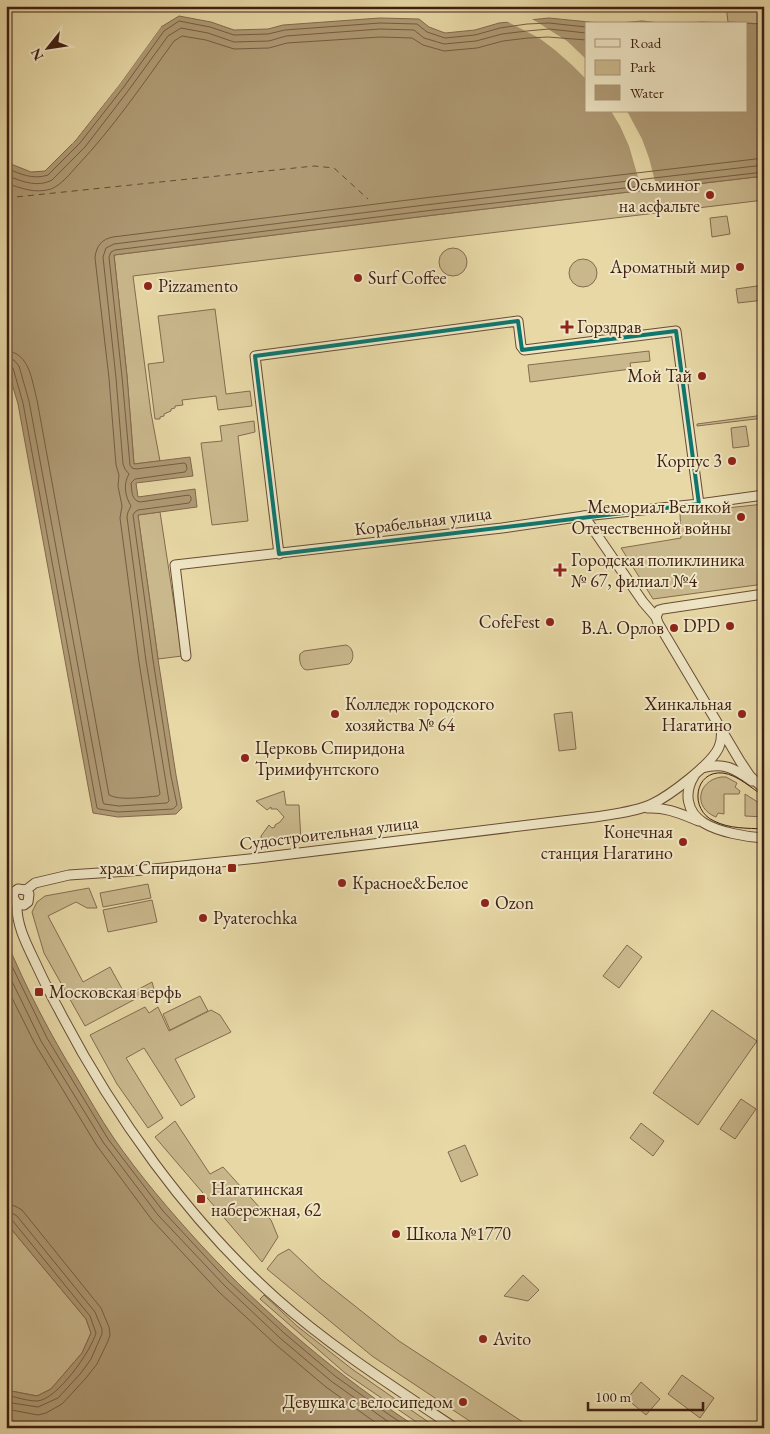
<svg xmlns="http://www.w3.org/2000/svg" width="770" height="1434" font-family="'EB Garamond',serif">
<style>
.green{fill:#cab88d;stroke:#846b4f}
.water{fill:#ae9973;stroke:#82684c}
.pier{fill:#e7d8a6}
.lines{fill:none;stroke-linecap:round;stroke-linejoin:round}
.shore{stroke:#765c42;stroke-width:1}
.ferry{stroke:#664933;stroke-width:1;stroke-dasharray:6 5;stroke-linecap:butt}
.minor-casing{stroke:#694c36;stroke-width:11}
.minor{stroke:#efe6c5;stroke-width:9}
.tram{stroke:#3f1e11;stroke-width:1}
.marked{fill:none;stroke:#0f766e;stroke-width:4;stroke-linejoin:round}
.poi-dot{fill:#8f2418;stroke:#efe6c5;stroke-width:2}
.labels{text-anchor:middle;stroke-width:4;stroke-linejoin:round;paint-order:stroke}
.poi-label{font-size:18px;fill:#3f1e11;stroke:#efe6c5;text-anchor:start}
.street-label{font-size:18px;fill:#3f1e11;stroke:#efe6c5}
</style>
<rect width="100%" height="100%" fill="#e7d8a6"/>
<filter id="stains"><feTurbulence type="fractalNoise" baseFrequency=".004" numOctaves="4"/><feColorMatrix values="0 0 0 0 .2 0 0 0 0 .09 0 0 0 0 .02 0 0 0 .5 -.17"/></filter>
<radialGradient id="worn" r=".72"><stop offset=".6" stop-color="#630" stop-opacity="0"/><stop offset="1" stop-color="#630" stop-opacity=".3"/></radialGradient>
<g class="green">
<polygon points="726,6 764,6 764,24 728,22"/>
<polygon points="764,176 764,200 133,276 151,413 160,461 134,464 127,376 114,255 426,216"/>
<polygon points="727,216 730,234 712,237 710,218"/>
<circle cx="453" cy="262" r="14"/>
<circle cx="583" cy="273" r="14"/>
<polygon points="764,285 764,300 738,303 736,289"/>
<polygon points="215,309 226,394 250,391 252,406 218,410 216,396 182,400 183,405 175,406 175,408 171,409 171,411 164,414 164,416 160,417 160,419 155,419 148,364 164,362 158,316"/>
<polygon points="649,351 650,361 630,363 631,369 530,382 528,365"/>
<polygon points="764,415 764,418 697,426 697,424"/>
<polygon points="254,421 255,432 238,436 248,521 212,525 201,443 222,441 220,426"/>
<polygon points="746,426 749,446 733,448 731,428"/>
<polygon points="764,504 764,584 653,599 621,548 681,538 680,513"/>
<polygon points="160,512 182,656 158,659 138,515"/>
<path d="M346 645C354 647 355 660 349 664L307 670 304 669C300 666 299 659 300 654L304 651Z"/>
<polygon points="572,712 576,749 559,751 554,714"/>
<path d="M721 777H726L737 783 735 787 740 791 739 794H724V814L718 813 716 817C693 808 697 781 721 777Z"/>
<polygon points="284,791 286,805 299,805 301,841 262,846 261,836 269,825 272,828 275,827 275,825 280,822 284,817 277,809 271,809 271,807 267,810 256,801"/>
<polygon points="745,794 764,806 764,817 745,816"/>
<polygon points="148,884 151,898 103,907 100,893"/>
<polygon points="89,888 97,908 87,908 76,902 48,916 83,982 110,967 126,996 152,982 154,989 85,1026 44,953 32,912 37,902 45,896"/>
<polygon points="152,900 157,922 108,932 103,910"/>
<polygon points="627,945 642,957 619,988 603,976"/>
<polygon points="200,996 208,1011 170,1030 163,1014"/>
<polygon points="145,1007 149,1013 158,1007 169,1031 211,1010 220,1015 231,1032 175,1059 195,1097 181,1106 144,1048 126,1058 163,1118 148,1128 117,1084 90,1035"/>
<polygon points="712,1010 757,1041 698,1125 653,1093"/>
<polygon points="741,1099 756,1109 735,1139 720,1129"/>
<polygon points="175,1121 210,1174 223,1167 271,1220 278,1237 262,1262 155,1137"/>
<polygon points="641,1123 664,1141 653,1156 630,1138"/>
<polygon points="465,1145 478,1175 461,1182 448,1152"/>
<polygon points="6,1220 12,1230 86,1319 91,1333 82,1353 51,1389 37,1396 6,1390"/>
<polygon points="289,1249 321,1279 399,1341 532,1428 480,1428 372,1356 267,1269 278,1255"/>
<polygon points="523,1275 539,1290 528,1301 504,1296"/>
<polygon points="264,1295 297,1326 352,1369 437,1428 425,1428 345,1373 260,1299"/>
<polygon points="682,1375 714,1398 700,1418 668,1394"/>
<polygon points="641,1382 660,1399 646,1415 627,1399"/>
</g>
<g class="water">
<polygon points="179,16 211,22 234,30 268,29 283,25 380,18 419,19 429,27 445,33 475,30 499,23 549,18 609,24 642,21 669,24 586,24 586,111 746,111 746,24 674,24 701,22 764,24 764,176 426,216 114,255 127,376 134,464 190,457 193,476 136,483 138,497 195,489 197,507 138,515 158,659 176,775 182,808 176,814 118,817 93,813 18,404 6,363 6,162 31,172 45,171 76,140 119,85 161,27"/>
<path d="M6 940C26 988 50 1034 77 1078 89 1098 100 1118 113 1137 139 1175 170 1211 201 1245 266 1315 338 1376 418 1428H6V1390L37 1396 51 1389 82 1353 91 1333 86 1319 12 1230 6 1220Z"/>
</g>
<g class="pier">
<polygon points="529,17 567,41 586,59 586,79 572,65 555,50 539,38 504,20"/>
<polygon points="159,26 161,27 119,85 72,144 70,142 117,83"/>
<polygon points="611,111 627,111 642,139 649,158 657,189 642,191 629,146 620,126"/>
</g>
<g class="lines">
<g class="shore">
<path d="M6 168C20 174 33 180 48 175L80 143 123 88 164 31 179 21 210 27 234 35 268 34 285 30 380 23 417 24 427 32 445 38 475 35 500 28 527 24 549 23 586 27"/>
<path d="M6 175C20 181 37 188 52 180L85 147 128 91 168 36 181 28 208 33 234 42 269 41 286 36 380 29 414 30 424 38 444 44 476 41 502 34 527 31 549 29 586 33"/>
<path d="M6 183C20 188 35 194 51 189 61 185 70 174 77 166 113 128 143 84 174 41L182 36 206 40 234 49 269 48 287 43 380 37 412 38 423 45 444 51 477 48 503 41 528 38 548 37 586 40"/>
<path d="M6 351C30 352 32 382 37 400L109 795C120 801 145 797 158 796L160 794 139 662 120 518 122 506 118 486 119 475 116 465 109 378 95 258C96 246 102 239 113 237L424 198 764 158"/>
<path d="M6 359 14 360 19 366 29 401 103 802 104 804 119 806 167 803 169 801 146 661 127 517 128 512 131 506C125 496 123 484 129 474L125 469 123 464 116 378 103 257 106 248 114 244 425 205 764 165"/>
<path d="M6 365H10L13 368 23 403 97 808 99 809 118 812 173 809 177 805 171 776 153 660 133 515 135 512 138 510 189 503 191 500V497L189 495 140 502C131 500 132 491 131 483L135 479 185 472 187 469 186 464 184 463 136 469 132 468 130 465 122 377 109 257 111 252 115 250 425 211 764 172"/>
<polyline points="6,954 47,1038 108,1139 163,1211 229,1282 284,1333 335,1376 388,1414 409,1428"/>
<polyline points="6,969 41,1041 103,1142 158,1215 225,1286 280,1338 331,1381 397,1428"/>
<polyline points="6,986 35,1044 97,1146 152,1220 219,1292 275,1344 326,1387 383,1428"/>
<polyline points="6,1204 15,1206 22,1210 101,1308 109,1327 110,1335 108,1341 97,1364 86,1378 62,1404 46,1413 38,1415 6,1409"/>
<polyline points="6,1212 12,1213 17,1216 95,1312 102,1329 102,1334 91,1359 81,1373 58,1398 38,1407 6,1402"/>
<path d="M6 1218 12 1220 90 1316 96 1333C91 1351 57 1400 37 1401 27 1401 16 1397 6 1395"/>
</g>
<polyline class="ferry" points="6,198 314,166 334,168 368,199"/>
<defs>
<g id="minor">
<polyline points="584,516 643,602 656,617 658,623 740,761 750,776 764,789"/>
<polyline points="279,554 255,356 518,321 521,346 524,350 676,331 699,504"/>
<polyline points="656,617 659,610 663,609 764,594"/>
<polyline points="186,656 175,565 502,528 584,516 699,504 764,495"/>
<path d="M702 768C723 762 734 768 752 781"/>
<path d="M694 776C684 792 686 812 704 823 719 832 746 837 764 838"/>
<path d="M647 808C667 807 681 814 699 821"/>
<path d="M17 904 13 897 14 892 18 889 26 890 35 883 69 875 144 870 258 858 595 817C613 814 635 812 652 804 669 796 712 764 719 747 722 740 722 735 721 728"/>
<path d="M17 904C16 925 27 945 36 964 43 979 50 994 58 1008 112 1113 189 1221 277 1299 332 1348 394 1387 455 1428"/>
<polyline points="17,904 24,905 28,902 29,894 26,890"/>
</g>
</defs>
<use href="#minor" class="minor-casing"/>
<use href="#minor" class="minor"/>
<path class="tram" d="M764 796C752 789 738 775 723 773 694 770 689 810 714 821 730 829 747 828 764 829"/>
</g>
<path class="marked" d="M518 321 522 350 676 331 699 504 279 554 255 356Z"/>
<g class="poi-dot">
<circle cx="710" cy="195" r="5"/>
<circle cx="740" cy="267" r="5"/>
<circle cx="358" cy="278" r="5"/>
<circle cx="148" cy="286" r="5"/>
<path d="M564.5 319.5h5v5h5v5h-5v5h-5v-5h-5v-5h5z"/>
<circle cx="702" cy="376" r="5"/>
<circle cx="732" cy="461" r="5"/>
<circle cx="741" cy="517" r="5"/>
<path d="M557.5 562.5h5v5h5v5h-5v5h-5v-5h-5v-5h5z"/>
<circle cx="550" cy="622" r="5"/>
<circle cx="730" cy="626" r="5"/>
<circle cx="674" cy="628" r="5"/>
<circle cx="335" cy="714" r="5"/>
<circle cx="742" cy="714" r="5"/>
<circle cx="245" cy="758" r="5"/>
<circle cx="683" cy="842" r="5"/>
<rect x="227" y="863" width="10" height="10" rx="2.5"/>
<circle cx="342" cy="883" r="5"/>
<circle cx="485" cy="903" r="5"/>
<circle cx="203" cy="918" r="5"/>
<rect x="34" y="987" width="10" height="10" rx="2.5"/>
<rect x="196" y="1194" width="10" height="10" rx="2.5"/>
<circle cx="396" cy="1234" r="5"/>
<circle cx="483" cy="1339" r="5"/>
<circle cx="463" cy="1402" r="5"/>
</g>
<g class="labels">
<g class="poi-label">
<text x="700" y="191" text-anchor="end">Осьминог<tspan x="700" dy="21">на асфальте</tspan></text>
<text x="730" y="273" text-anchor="end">Ароматный мир</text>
<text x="368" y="284">Surf Coffee</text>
<text x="158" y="292">Pizzamento</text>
<text x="577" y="333">Горздрав</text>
<text x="692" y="382" text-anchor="end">Мой Тай</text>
<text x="722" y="467" text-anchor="end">Корпус 3</text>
<text x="731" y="513" text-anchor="end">Мемориал Великой<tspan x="731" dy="21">Отечественной войны</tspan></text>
<text x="571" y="566">Городская поликлиника<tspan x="571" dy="21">№ 67, филиал №4</tspan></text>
<text x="540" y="628" text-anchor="end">CofeFest</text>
<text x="720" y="632" text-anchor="end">DPD</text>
<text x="664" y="634" text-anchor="end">В.А. Орлов</text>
<text x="345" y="710">Колледж городского<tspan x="345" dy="21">хозяйства № 64</tspan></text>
<text x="732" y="710" text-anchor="end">Хинкальная<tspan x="732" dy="21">Нагатино</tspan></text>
<text x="255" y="754">Церковь Спиридона<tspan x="255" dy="21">Тримифунтского</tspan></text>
<text x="673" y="838" text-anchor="end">Конечная<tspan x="673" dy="21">станция Нагатино</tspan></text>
<text x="222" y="874" text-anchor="end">храм Спиридона</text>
<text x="352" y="889">Красное&amp;Белое</text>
<text x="495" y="909">Ozon</text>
<text x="213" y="924">Pyaterochka</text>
<text x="49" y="998">Московская верфь</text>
<text x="211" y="1195">Нагатинская<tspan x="211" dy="21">набережная, 62</tspan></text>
<text x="406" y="1240">Школа №1770</text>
<text x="493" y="1345">Avito</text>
<text x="453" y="1408" text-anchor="end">Девушка с велосипедом</text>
</g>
<g class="street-label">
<text transform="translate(423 521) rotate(-7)" y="6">Корабельная улица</text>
<text transform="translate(329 833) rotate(-7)" y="6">Судостроительная улица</text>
</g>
</g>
<rect width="770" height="1434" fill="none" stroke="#e7d8a6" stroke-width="25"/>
<rect x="8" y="8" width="755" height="1419" fill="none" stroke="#3f1e11" stroke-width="2.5"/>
<rect x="12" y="12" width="745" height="1409" fill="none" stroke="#3f1e11"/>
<rect x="585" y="22" width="162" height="90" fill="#efe6c5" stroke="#a9967d"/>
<rect x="595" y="39" width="25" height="8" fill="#efe6c5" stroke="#a9967d"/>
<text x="630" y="48" font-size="15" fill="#3f1e11">Road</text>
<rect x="595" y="60" width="25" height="15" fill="#cab88d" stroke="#a9967d"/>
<text x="630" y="72" font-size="15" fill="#3f1e11">Park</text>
<rect x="595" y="85" width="25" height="15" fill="#ae9973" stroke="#a9967d"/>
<text x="630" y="98" font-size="15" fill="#3f1e11">Water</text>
<g transform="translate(48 48) rotate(240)" stroke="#efe6c5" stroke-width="4" paint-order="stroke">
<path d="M0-4L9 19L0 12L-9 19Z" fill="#3f1e11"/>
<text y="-8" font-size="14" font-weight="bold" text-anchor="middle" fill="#3f1e11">N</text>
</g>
<path d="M588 1402v8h115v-8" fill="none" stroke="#3f1e11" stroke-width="2.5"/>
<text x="595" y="1402" font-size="15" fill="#3f1e11" stroke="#efe6c5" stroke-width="4" paint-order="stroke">100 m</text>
<rect width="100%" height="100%" filter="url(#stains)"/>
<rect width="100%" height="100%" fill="url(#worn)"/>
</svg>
